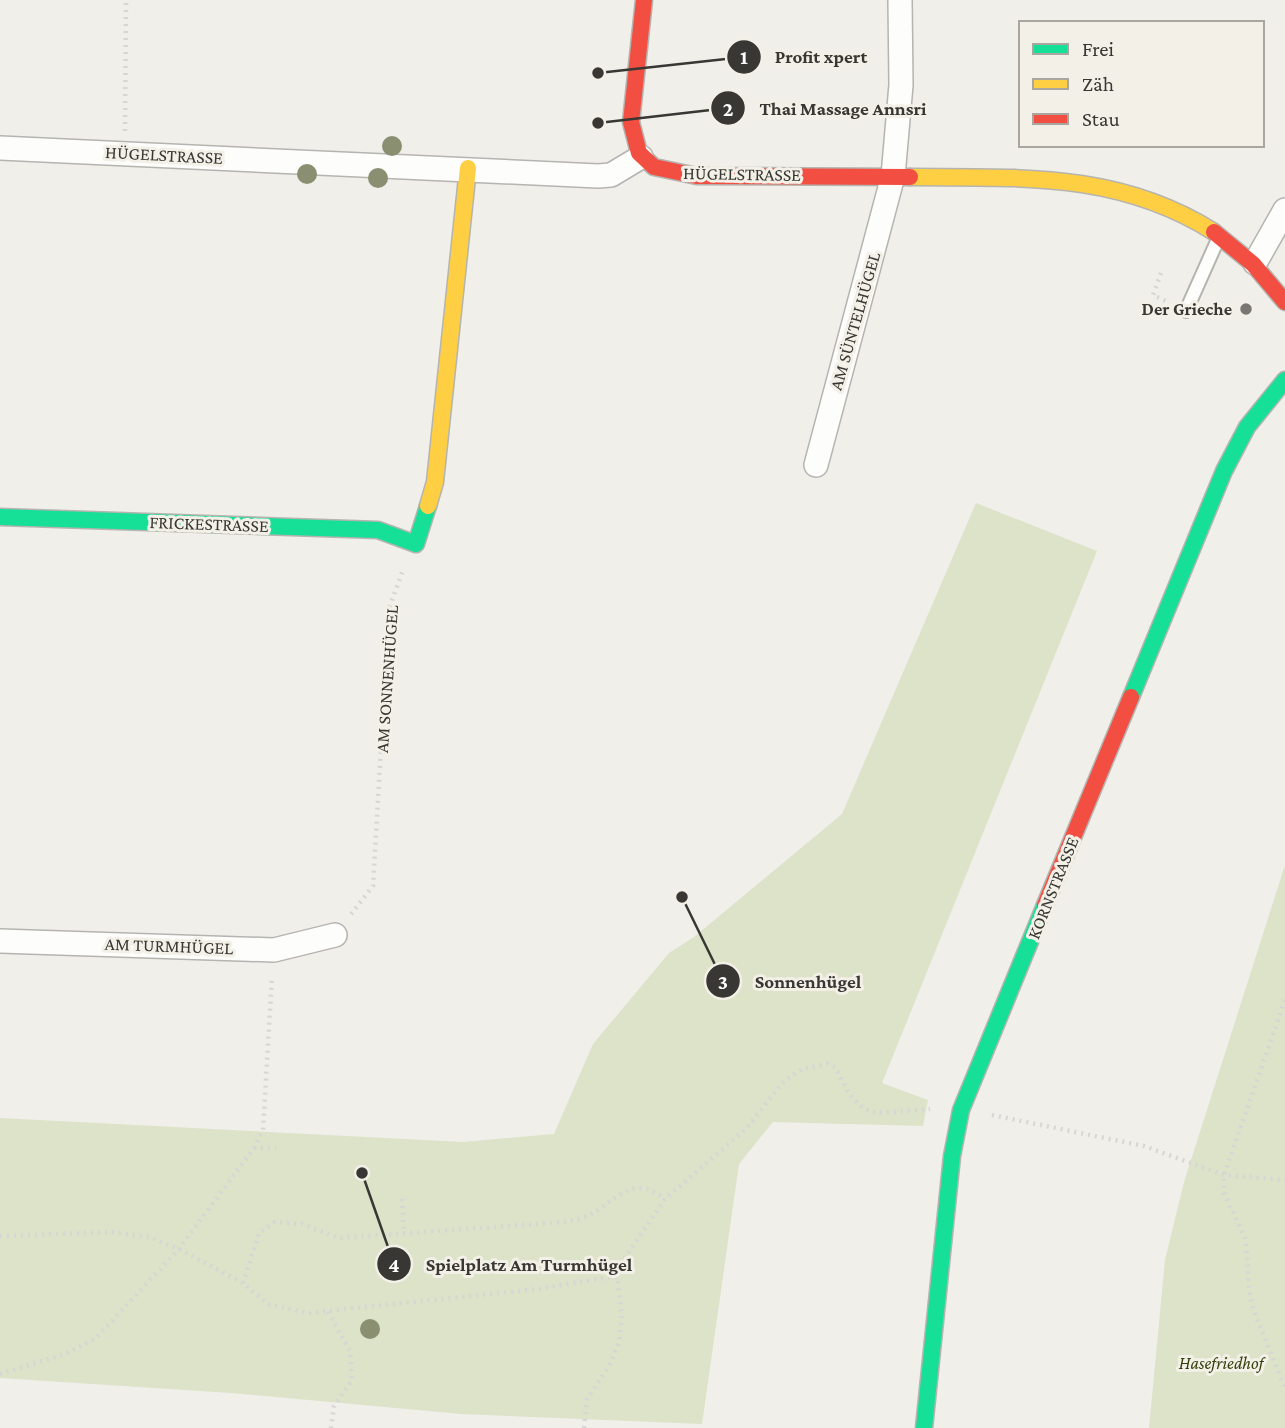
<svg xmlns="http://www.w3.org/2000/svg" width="1285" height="1428" font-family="'Crimson Pro',serif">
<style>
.green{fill:#dce3c8}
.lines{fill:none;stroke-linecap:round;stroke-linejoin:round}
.lane-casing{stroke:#b5b4b0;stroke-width:16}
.street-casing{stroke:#b5b4b0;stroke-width:26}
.fast-casing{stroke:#b5b4b0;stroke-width:19}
.slow-casing{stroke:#b5b4b0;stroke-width:19}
.jam-casing{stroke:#b5b4b0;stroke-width:19}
.path{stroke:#d6d6d4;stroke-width:4.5;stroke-dasharray:2 5;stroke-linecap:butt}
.lane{stroke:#fdfdfc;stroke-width:12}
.street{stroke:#fdfdfc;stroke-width:23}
.fast{stroke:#16e098;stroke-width:16}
.slow{stroke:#ffcf43;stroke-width:16}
.jam{stroke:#f24e42;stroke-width:16}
.tree{fill:#898f70}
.poi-dot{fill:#787774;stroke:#f3f0e7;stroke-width:2.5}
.labels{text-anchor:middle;stroke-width:6;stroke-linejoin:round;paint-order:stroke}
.street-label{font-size:18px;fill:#383734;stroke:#f3f0e7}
.poi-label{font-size:18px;font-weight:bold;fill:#383734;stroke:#f3f0e7;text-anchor:end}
.park-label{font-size:18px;font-style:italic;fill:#35410c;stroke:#f3f0e7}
.leader{fill:none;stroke:#383734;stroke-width:2.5}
.callout-dot{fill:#383734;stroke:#f3f0e7;stroke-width:2.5}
.mark-label{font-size:21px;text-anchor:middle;font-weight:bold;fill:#fff}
.callout-label{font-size:19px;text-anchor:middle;font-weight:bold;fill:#383734;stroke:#f3f0e7;stroke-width:6;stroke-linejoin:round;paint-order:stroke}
</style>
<rect width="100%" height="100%" fill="#f0efea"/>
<g class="green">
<polygon points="976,503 1097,551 882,1083 928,1100 923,1126 773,1122 739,1164 702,1424 461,1414 231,1393 0,1378 0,1118 463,1142 554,1134 593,1044 669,953 694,937 842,814"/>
<polygon points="1285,865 1285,1428 1149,1428 1165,1260 1184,1182"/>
</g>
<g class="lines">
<defs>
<polyline id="lane" points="1186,311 1219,237"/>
<g id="street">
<polyline points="0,148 598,176 611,175 641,157"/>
<polyline points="1255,263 1285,210"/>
<polyline points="816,465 893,176 901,85 900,0"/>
<polyline points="0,941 274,950 335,935"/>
</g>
<g id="fast">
<polyline points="0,517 378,530 416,544 428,506"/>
<polyline points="1131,697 1224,471 1247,427 1285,380"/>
<polyline points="924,1428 952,1156 961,1110 1045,905"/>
</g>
<g id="slow">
<path d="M910 177C1018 178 1118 171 1214 232"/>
<polyline points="428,506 435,482 468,168"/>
</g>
<g id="jam">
<polyline points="644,0 631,122 639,153 654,167 697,176 910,177"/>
<polyline points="1214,232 1253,264 1285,302"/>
<polyline points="1045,905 1131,697"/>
</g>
</defs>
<use href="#lane" class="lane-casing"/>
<use href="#street" class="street-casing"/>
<use href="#fast" class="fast-casing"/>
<use href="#slow" class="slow-casing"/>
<use href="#jam" class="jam-casing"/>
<g class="path">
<polyline points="125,131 126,0"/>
<polyline points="1161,273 1153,295 1170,303"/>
<polyline points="351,914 373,886 389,608 403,570"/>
<polyline points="1285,1000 1224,1175 1224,1193 1246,1240 1249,1290 1253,1309 1285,1388"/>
<polyline points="992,1115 1144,1146 1224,1175 1285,1180"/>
<polyline points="254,1148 276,1148"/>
<polyline points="402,1199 404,1234"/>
<polyline points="0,1236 110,1232 149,1237 179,1249 243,1283 268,1304 308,1313 537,1289 617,1276 626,1256 665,1199 746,1129 784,1081 802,1069 827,1064 835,1067 850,1095 863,1108 876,1113 930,1109"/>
<path d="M243 1283 259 1233 275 1222 302 1224 339 1238 565 1222C572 1220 580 1219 587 1216 615 1203 631 1172 665 1199"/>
<polyline points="328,1312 350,1351 352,1380 334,1406 331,1428"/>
<polyline points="0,1374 65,1354 96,1338 179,1249 254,1148 263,1130 272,976"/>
<polyline points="584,1428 587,1399 611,1363 619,1342 622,1316 617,1276"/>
</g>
<use href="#lane" class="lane"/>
<use href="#street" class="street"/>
<use href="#fast" class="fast"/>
<use href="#slow" class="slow"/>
<use href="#jam" class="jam"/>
</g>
<g class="tree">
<circle cx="392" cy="146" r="10"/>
<circle cx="307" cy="174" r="10"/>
<circle cx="378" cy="178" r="10"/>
<circle cx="370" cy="1329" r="10"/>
</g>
<circle class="poi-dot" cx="1246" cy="309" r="7"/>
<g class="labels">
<g class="street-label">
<text transform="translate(164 155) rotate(3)" y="6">HÜGELSTRASSE</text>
<text transform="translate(742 174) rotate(1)" y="6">HÜGELSTRASSE</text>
<text transform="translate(855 321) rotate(-74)" y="6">AM SÜNTELHÜGEL</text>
<text transform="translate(209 524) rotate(2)" y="6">FRICKESTRASSE</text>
<text transform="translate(387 679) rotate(-86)" y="6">AM SONNENHÜGEL</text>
<text transform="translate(1053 888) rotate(-68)" y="6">KORNSTRASSE</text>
<text transform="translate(169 946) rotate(2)" y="6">AM TURMHÜGEL</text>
</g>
<g class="poi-label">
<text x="1232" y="315">Der Grieche</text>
</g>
<g class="park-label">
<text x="1221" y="1369">Hasefriedhof</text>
</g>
</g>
<path class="leader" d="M598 73L744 57M598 123L728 108M682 897L723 981M362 1173L394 1264"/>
<g class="callout-dot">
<circle cx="598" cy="73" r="7"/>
<circle cx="598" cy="123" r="7"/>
<circle cx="682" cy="897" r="7"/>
<circle cx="362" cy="1173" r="7"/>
<circle cx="744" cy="57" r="18"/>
<circle cx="728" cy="108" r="18"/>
<circle cx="723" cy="981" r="18"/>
<circle cx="394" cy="1264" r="18"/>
</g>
<g class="mark-label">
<text x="744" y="64">1</text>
<text x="728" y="116">2</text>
<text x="723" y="989">3</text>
<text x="394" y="1272">4</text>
</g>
<g class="callout-label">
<text x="821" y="63">Profit xpert</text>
<text x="843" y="115">Thai Massage Annsri</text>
<text x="808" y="988">Sonnenhügel</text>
<text x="529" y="1271">Spielplatz Am Turmhügel</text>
</g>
<rect x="1019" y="21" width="245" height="126" fill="#f3f0e7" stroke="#a8a69f" stroke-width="2"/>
<rect x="1033" y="44" width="35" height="10" fill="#16e098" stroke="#a8a69f" stroke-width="2"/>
<text x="1082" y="56" font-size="21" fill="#383734">Frei</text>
<rect x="1033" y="79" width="35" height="10" fill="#ffcf43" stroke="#a8a69f" stroke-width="2"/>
<text x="1082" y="91" font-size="21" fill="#383734">Zäh</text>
<rect x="1033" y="114" width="35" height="10" fill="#f24e42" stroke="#a8a69f" stroke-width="2"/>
<text x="1082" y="126" font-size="21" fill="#383734">Stau</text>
</svg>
